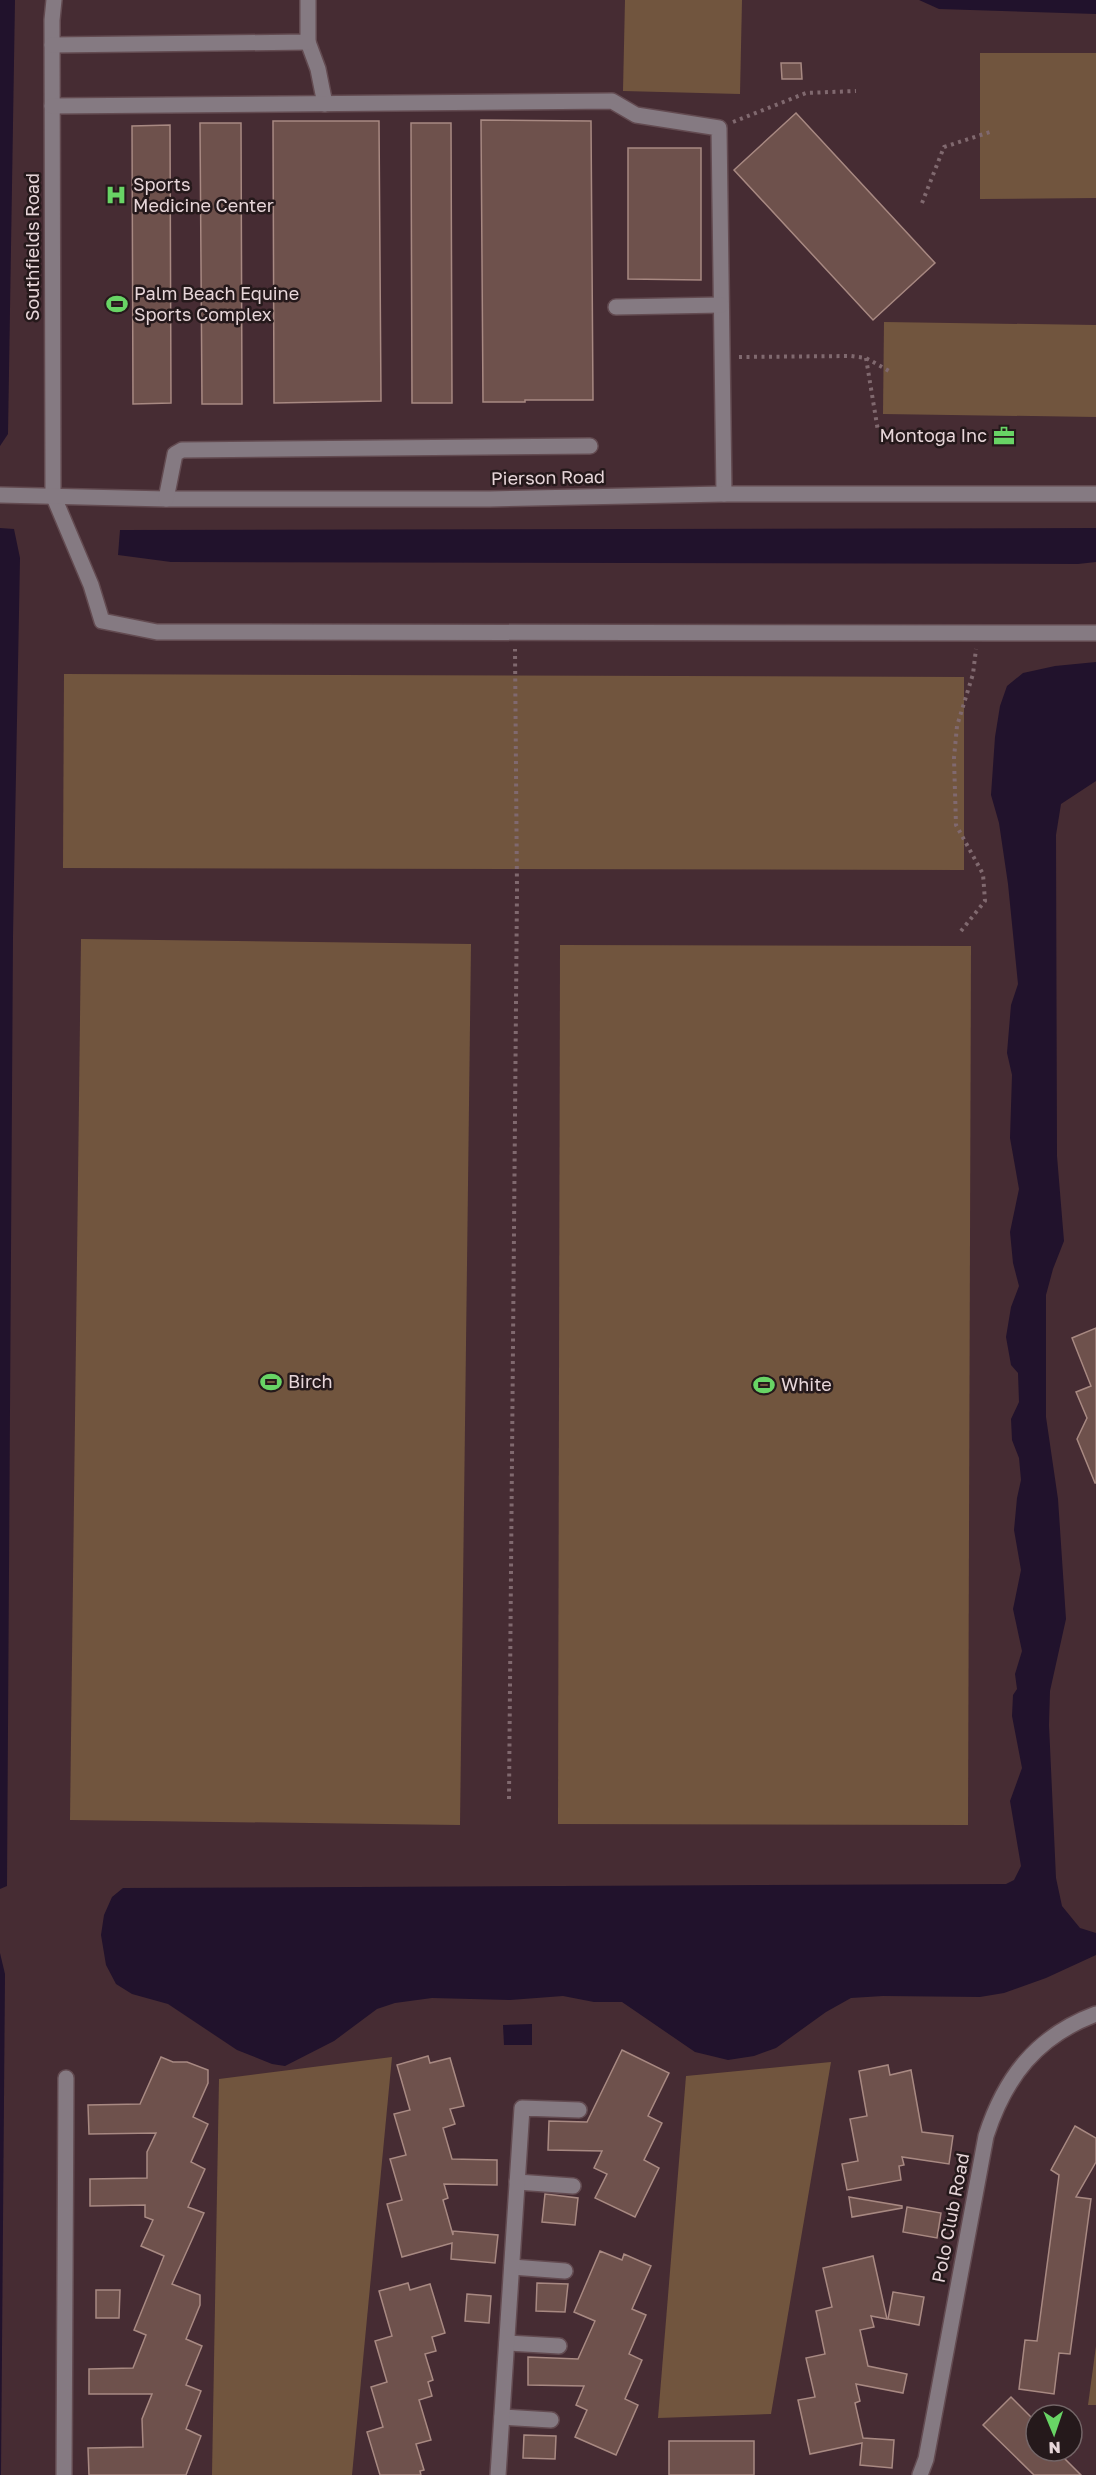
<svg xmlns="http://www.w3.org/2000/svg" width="1096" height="2475" font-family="'Golos Text',sans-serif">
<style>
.green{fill:#71553e}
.water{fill:#21122c}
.building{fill:#6e514c;stroke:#a88982;stroke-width:1.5}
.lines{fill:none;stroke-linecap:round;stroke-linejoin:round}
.minor-casing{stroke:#634b51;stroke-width:18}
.path{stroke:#80696f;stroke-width:4;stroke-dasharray:3 4.5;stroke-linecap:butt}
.minor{stroke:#857a82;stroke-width:15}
.labels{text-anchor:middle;stroke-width:5;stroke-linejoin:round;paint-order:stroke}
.poi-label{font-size:18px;fill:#e7d6d9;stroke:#25191b;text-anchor:start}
.street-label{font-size:18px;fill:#e7d6d9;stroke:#25191b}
</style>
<rect width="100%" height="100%" fill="#462c33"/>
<g class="green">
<polygon points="625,0 742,0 740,94 623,91"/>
<polygon points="980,53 1096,53 1096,198 980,199"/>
<polygon points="884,322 1096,325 1096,417 883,414"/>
<polygon points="64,674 964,677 964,870 63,868"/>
<polygon points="81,939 471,944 460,1825 70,1820"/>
<polygon points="560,945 971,946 968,1825 558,1824"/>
<polygon points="392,2057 352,2475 212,2475 219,2079"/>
<polygon points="831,2062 771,2414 658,2418 686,2076"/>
<polygon points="1096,2346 1096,2405 1088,2405"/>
</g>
<g class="water">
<polygon points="0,0 15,0 8,434 0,446"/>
<polygon points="919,0 1096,0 1096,14 939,9"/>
<polygon points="0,528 14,529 20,558 13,936 7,1886 0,1889"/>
<polygon points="1096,528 1096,562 1078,564 171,562 118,555 120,530"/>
<polygon points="1096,662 1096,781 1061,804 1056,835 1057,1156 1064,1241 1053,1269 1046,1295 1046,1417 1058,1499 1066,1619 1050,1691 1049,1725 1056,1878 1062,1906 1080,1928 1096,1933 1096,1955 1046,1978 1004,1993 980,1997 883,1996 851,1998 826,2012 776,2048 754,2056 728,2060 695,2052 622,2002 594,2002 563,1996 510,2000 432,1998 395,2003 377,2009 334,2041 285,2066 272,2064 237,2050 168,2004 132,1994 116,1984 106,1965 101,1935 104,1915 112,1897 123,1888 1006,1884 1014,1880 1021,1866 1010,1801 1022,1768 1012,1716 1013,1695 1017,1689 1015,1674 1022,1651 1013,1609 1021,1570 1014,1530 1017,1498 1021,1480 1019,1458 1012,1440 1011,1419 1019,1402 1018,1373 1011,1365 1006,1337 1011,1307 1019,1286 1013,1263 1010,1232 1019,1189 1010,1138 1012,1075 1007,1053 1011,1005 1018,984 1008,884 999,823 991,795 995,737 1000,706 1007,686 1023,673 1055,666"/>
<polygon points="0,1953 5,1974 1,2475 0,2475"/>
<polygon points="532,2024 532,2045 504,2045 503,2025"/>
</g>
<g class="building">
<polygon points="781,63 801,63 802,79 782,79"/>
<polygon points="796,113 935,263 873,320 734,170"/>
<polygon points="481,120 591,121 593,400 525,400 525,402 483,402"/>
<polygon points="273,121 379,121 381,401 274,403"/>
<polygon points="200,123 241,123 242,404 202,404"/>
<polygon points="411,123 451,123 452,403 412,403"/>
<polygon points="170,125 171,403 133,404 132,126"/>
<polygon points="628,148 701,148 701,280 628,279"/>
<polygon points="1096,1328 1096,1483 1095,1483 1077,1439 1087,1418 1076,1392 1091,1386 1072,1338"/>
<polygon points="622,2050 669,2073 648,2116 662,2123 644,2160 659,2168 635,2217 595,2198 607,2174 594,2168 602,2151 548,2150 549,2121 587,2122"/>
<polygon points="428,2056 430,2063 450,2058 464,2106 450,2109 455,2124 443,2128 452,2159 497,2160 497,2185 444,2184 448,2198 443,2200 453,2235 453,2231 498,2235 495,2263 451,2259 452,2243 402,2257 387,2204 402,2200 390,2159 406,2155 394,2114 410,2110 397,2065"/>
<polygon points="161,2057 173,2062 187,2062 208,2070 208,2083 193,2117 208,2124 191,2162 205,2169 188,2207 204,2213 172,2284 200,2295 200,2305 186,2339 202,2346 186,2385 201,2391 186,2429 201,2436 186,2475 89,2475 88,2448 143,2447 142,2419 152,2394 89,2394 89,2369 133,2368 146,2335 134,2330 164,2256 141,2246 153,2220 145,2217 145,2205 90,2206 90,2179 147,2178 147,2152 156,2133 89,2134 88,2105 140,2104"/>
<polygon points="888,2065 890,2075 911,2070 922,2132 953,2136 949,2164 902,2157 904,2165 899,2166 901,2180 847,2190 842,2164 858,2161 850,2119 867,2116 859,2071"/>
<polygon points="1075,2126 1096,2138 1096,2162 1076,2197 1091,2199 1070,2354 1059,2353 1054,2394 1019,2389 1025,2340 1037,2341 1059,2175 1051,2170"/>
<polygon points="545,2194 578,2198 575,2225 542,2222"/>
<polygon points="849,2197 902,2206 902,2208 852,2217"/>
<polygon points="907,2207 941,2213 937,2238 903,2232"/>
<polygon points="600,2251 622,2260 624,2254 651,2266 632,2309 646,2315 629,2354 642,2360 625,2399 638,2405 616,2455 575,2437 587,2410 576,2405 584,2386 528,2385 528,2357 578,2359 595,2321 574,2312"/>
<polygon points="873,2256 887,2319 871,2316 874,2327 860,2330 868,2366 907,2374 903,2393 856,2384 860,2401 855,2403 863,2438 894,2440 892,2468 860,2465 862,2443 810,2454 798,2400 815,2397 806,2358 825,2354 816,2311 832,2307 823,2268"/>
<polygon points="408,2283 410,2290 430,2284 445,2333 432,2337 436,2351 425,2354 433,2380 428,2382 432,2396 419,2400 431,2440 416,2444 424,2470 420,2471 421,2475 380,2475 367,2432 383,2427 371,2387 387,2382 375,2341 392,2336 379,2291"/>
<polygon points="537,2283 568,2284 565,2312 536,2311"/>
<polygon points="96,2290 120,2290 119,2318 96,2318"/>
<polygon points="893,2292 924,2297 919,2325 888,2319"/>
<polygon points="467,2294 491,2296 489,2323 465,2321"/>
<polygon points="1011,2397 1036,2422 1036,2451 1057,2451 1081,2475 1034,2475 983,2425"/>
<polygon points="524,2435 556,2436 555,2459 523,2458"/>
<rect x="669" y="2441" width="85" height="34"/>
</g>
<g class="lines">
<defs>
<g id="minor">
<polyline points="54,0 52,20 53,495 91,585 102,621 157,632 1096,633"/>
<polyline points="308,42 318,69 325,104"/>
<polyline points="52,45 308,42 308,0"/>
<polyline points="52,106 612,101 636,115 719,128 724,494"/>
<polyline points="616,307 721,305"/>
<polyline points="0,495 166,499 490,499 724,494 1096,494"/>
<polyline points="166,499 175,454 182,450 590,446"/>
<polyline points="517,2182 573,2186"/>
<polyline points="512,2267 565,2271"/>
<polyline points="507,2343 559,2346"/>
<polyline points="502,2417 551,2420"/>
<polyline points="64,2475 66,2078"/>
<polyline points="498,2475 522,2108 579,2110"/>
<path d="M920 2475 926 2459 986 2136C1005 2077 1037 2036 1096 2014"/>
</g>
</defs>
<use href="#minor" class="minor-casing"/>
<g class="path">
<polyline points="733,122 806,93 856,91"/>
<polyline points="922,203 944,147 990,132"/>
<polyline points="739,357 851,356 866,358 891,372"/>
<polyline points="866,358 878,431"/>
<polyline points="961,931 985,901 983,874 956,825 954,758 957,726 973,674 976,649"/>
<polyline points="509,1799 517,890 515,649"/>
</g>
<use href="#minor" class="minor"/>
</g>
<defs>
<symbol id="hospital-bare" viewBox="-9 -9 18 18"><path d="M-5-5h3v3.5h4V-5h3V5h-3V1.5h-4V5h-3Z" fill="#68d465" stroke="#25191b" stroke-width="2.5" paint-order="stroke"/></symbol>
<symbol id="stadium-bare" viewBox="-9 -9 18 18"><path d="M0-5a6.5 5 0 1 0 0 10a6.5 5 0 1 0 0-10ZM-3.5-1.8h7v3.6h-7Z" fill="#68d465" stroke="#25191b" stroke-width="2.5" paint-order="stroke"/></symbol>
<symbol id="office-bare" viewBox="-9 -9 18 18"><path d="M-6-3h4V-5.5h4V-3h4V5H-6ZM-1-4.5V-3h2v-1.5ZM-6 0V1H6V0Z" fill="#68d465" stroke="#25191b" stroke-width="2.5" paint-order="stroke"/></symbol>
</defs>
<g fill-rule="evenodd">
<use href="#hospital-bare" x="101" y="180" width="30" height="30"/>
<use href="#stadium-bare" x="102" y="289" width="30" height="30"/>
<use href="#office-bare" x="989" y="421" width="30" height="30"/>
<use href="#stadium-bare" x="256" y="1367" width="30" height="30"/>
<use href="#stadium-bare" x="749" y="1370" width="30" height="30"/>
</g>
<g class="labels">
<g class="poi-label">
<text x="133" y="191">Sports<tspan x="133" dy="21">Medicine Center</tspan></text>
<text x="134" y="300">Palm Beach Equine<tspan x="134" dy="21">Sports Complex</tspan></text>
<text x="987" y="442" text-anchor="end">Montoga Inc</text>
<text x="288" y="1388">Birch</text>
<text x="781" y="1391">White</text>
</g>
<g class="street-label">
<text transform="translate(33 247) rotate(-90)" y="6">Southfields Road</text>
<text transform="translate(548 478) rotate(-1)" y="6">Pierson Road</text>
<text transform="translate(951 2218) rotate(-79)" y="6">Polo Club Road</text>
</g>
</g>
<g transform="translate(1054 2433) rotate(178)"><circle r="28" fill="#25191b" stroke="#736567" stroke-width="1.5"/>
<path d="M0-4.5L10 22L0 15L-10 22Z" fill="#68d465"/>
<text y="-9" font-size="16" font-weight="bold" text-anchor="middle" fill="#e7d6d9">N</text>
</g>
</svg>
